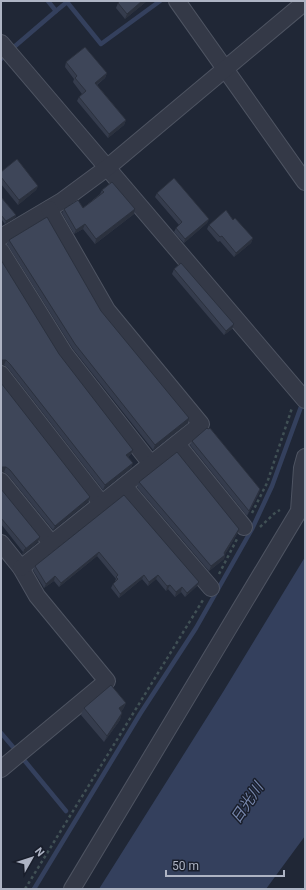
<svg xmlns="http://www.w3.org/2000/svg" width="306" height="890" font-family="Roboto,'Noto Sans JP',sans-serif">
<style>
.water{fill:#34405d}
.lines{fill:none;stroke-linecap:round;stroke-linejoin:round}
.stream{stroke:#34405d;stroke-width:4.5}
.street-casing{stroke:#4e5462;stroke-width:18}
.path{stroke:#405055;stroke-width:2.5;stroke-dasharray:3 3;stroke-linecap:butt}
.street{stroke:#343947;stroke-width:16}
.wall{fill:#353c4d}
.shaded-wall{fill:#2b313e}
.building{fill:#3e4659;stroke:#2b313e}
.labels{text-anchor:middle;stroke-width:3;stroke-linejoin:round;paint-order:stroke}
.water-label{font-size:15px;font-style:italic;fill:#7686ab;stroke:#191e2b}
</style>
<rect width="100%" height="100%" fill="#202736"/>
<polygon class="water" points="305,557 305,836 266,889 99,889 223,692"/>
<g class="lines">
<g class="stream">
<polyline points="56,11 67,2 101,44 160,1"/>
<polyline points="14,47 56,11 48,1"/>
<polyline points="1,59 2,57"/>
<polyline points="1,733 13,747"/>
<polyline points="24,760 66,811"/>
<polyline points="34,889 140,714 196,628 252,529 272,486 302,404"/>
</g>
<defs>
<g id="street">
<polyline points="177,1 305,182"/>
<polyline points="1,43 305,400"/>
<polyline points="1,237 62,201 108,167 305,2"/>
<polyline points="1,251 65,354 151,464"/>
<polyline points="1,374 102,504"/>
<polyline points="177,444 244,527"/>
<polyline points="1,481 52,544"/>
<polyline points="124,486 211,588"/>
<polyline points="1,543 21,568 37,596 107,681 1,769"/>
<polyline points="21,568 201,424 107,310 49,209"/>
<polyline points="72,889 299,511 302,468 305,457"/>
</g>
</defs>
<use href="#street" class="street-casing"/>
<g class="path">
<polyline points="252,513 267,483 292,408"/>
<polyline points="260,527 276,512 280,510"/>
<polyline points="219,574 237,539"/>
<polyline points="25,889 203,600"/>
</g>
<use href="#street" class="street"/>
</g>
<g class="wall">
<polygon points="120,1 147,1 125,19 116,8 118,3"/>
<polygon points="66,62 107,73 105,78 97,85 126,120 124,125 108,138 77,101 79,97 82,94 73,82 74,79 65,67"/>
<polygon points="1,172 38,186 36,190 18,205 1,184"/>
<polygon points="102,190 135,209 134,214 95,244 83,229 74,234 62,213 64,209 83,208 100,194"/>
<polygon points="157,193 209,219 207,223 184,243 174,232 176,228 179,225 155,197"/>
<polygon points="1,197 16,215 15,218 5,224 1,219"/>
<polygon points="233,220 253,238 251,243 234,257 220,241 218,242 207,229 209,225"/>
<polygon points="9,240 101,311 189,418 188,423 153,450 73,349 7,244"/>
<polygon points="1,260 59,354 131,454 128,457 133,463 131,468 103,490 8,368 4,365"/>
<polygon points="174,269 234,324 232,329 224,335 172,274"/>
<polygon points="1,383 90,497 88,502 53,530 8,475 4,472 1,472"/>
<polygon points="192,441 260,489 259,493 247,516 190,445"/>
<polygon points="139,482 237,534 225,554 225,555 224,559 209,571 137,487"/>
<polygon points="1,489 38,542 22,555 23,552 1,524"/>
<polygon points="124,495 199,582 197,586 185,597 181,592 175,597 168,589 166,591 156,579 148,586 142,579 119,598 111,588 113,584 115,582 115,581 116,579 97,556 59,587 54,581 44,588 33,570 35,566"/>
<polygon points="126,703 123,709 121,711 120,720 104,742 81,715 84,708"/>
</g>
<g class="shaded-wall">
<polygon points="142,1 147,1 125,19 127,14"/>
<polygon points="107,73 105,78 93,87 95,83"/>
<polygon points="126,120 124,125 108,138 109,134"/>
<polygon points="38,186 36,190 18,205 19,200"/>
<polygon points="135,209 134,214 95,244 96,239"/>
<polygon points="16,215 15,218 5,224 6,221"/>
<polygon points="209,219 207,223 184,243 185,239"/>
<polygon points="85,224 83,229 74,234 76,230"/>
<polygon points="253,238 251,243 234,257 236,253"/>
<polygon points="234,324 232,329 224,335 226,331"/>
<polygon points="1,360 6,360 4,365 1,365"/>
<polygon points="189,418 188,423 153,450 155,445"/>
<polygon points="133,450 131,454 125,460 126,455"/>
<polygon points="133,463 131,468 103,490 105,485"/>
<polygon points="1,467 6,467 4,472 1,472"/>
<polygon points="260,489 259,493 247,516 249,511"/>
<polygon points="90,497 88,502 53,530 55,526"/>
<polygon points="239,529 237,534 224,556 225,555 224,559 209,571 211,566 224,553"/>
<polygon points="40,537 38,542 22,555 24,550"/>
<polygon points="99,552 97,556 59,587 61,583"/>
<polygon points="144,575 142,579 119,598 120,594"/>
<polygon points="158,575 156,579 148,586 149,582"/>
<polygon points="55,576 54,581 44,588 46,584"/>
<polygon points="199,582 197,586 185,597 187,593"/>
<polygon points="170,585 168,589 166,591 167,586"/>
<polygon points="182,587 181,592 175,597 176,592"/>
<polygon points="126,703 123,709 116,715 119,708"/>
<polygon points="122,713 120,720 104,742 107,736"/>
</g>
<g class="building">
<polygon points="120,1 142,1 127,14 118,3"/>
<polygon points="85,47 107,73 95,83 126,120 109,134 79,97 86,91 75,78 77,76 66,62"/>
<polygon points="17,159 38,186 19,200 1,177 1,172"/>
<polygon points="174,178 209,219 185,239 176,228 182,222 157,193"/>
<polygon points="112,182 135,209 96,239 85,224 76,230 64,209 78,200 83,208 104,192 102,190"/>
<polygon points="1,197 16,215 6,221 1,215"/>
<polygon points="226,210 233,220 235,218 253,238 236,253 222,236 220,237 209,225"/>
<polygon points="47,217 101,311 189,418 155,445 75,344 9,240"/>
<polygon points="1,260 59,354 133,450 126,455 133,463 105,485 10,364 6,360 1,360"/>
<polygon points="181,263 234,324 226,331 174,269"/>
<polygon points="1,383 90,497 55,526 10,470 6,467 1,467"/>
<polygon points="207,428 208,429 210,428 260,489 249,511 192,441"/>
<polygon points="177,452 239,529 224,553 225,555 211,566 139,482"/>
<polygon points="1,489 40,537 24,550 26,548 1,518"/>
<polygon points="124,495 199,582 187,593 182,587 176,592 170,585 167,586 158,575 149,582 144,575 120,594 113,584 118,579 116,577 118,575 99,552 61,583 55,576 46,584 35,566"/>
<polygon points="111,685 126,703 119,708 122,713 107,736 84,708"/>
</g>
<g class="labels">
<g class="water-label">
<text transform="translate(247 803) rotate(-56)" y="5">日光川</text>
</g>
</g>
<rect width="306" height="890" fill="none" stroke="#aeb4c4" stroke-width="4"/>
<g transform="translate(32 858) rotate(51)" stroke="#191e2b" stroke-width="3" paint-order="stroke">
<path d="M0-3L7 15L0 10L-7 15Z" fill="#aeb4c4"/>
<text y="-6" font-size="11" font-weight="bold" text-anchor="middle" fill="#aeb4c4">N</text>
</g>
<path d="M166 870v6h118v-6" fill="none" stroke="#aeb4c4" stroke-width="2"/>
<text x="172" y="870" font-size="12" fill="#aeb4c4" stroke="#191e2b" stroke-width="3" paint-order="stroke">50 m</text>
</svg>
